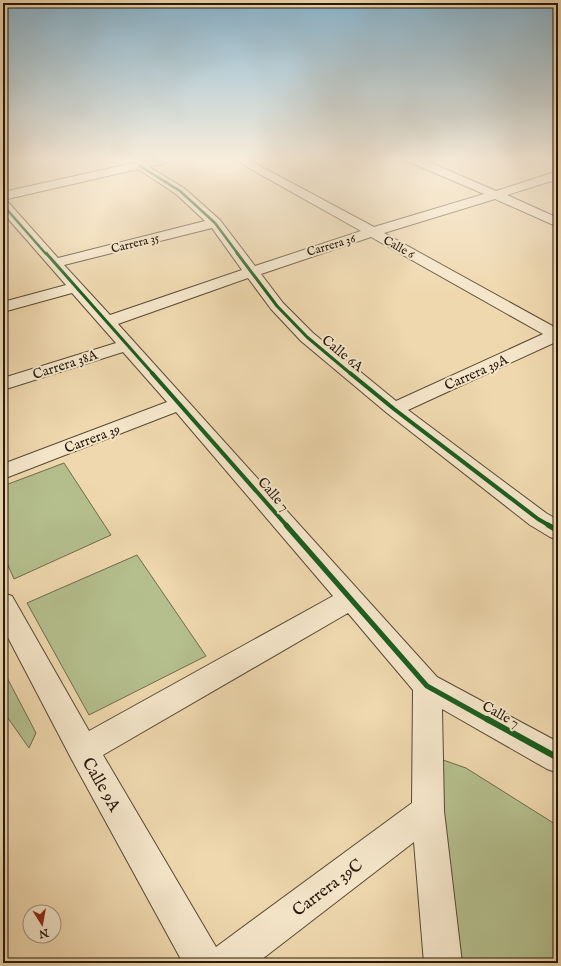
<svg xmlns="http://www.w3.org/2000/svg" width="561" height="966" font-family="'IM FELL English',serif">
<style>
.green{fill:#b5bf8e;stroke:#6e6c4e}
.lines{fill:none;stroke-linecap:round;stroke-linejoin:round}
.street-casing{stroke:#584935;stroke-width:2}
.street{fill:#f5e6ca;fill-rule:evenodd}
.cycleway-far4-casing{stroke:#f5e6ca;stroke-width:4}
.cycleway-far3-casing{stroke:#f5e6ca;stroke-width:5}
.cycleway-far2-casing{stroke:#f5e6ca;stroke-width:6}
.cycleway-far1-casing{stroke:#f5e6ca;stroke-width:8}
.cycleway-casing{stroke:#f5e6ca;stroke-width:8}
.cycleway-far4{stroke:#1b5e20;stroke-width:2.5}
.cycleway-far3{stroke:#1b5e20;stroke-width:3}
.cycleway-far2{stroke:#1b5e20;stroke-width:4}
.cycleway-far1{stroke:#1b5e20;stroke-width:5}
.cycleway{stroke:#1b5e20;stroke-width:6}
.labels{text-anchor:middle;stroke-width:4;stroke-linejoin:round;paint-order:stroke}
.far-street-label{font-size:12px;fill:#26190d;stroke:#f5e6ca}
.street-label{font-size:14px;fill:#26190d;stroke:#f5e6ca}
.near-street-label{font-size:17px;fill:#26190d;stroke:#f5e6ca}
</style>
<rect width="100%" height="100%" fill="#efd8ae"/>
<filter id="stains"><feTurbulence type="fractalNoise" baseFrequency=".005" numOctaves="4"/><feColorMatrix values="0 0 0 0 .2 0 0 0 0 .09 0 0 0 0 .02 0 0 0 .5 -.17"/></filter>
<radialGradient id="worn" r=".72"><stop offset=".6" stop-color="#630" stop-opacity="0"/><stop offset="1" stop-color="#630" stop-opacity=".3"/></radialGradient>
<g class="green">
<polygon points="64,463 111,535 14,579 3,554 3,486"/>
<polygon points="137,555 206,656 89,715 27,603"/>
<polygon points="3,670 36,733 29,748 3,711"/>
<polygon points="429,755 466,768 555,824 558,853 558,963 452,963"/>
</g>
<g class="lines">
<defs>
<path id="street" d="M152 159H174L173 161 149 167 184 188 220 220 255 266 361 231 233 159H247L374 227 484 194 407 161 406 159H422L496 191 558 171V179L507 195 558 218V227L495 199 384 233 558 329V341L408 410 546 513 558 520V540L550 537 530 525 387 413 301 341 271 309 248 278 118 324 437 677 558 742V773L547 769 442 709 444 811 462 963H424L414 842 257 963H183L72 760 3 628V593L12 596 89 731 333 596 176 412 3 479V464L167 402 123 352 3 390V378L116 343 72 293 3 312V302L66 285 3 213V201L8 202 58 258 205 221 176 194 138 169 3 200V192ZM212 228 242 270 110 315 64 265ZM371 237 543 334 396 401 313 333 283 303 261 274ZM348 613 413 690 412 803 216 947 103 755Z"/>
</defs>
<use href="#street" class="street-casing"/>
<use href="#street" class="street"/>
<defs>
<g id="cycleway-far4">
<polyline points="140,166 180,191 215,223 238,254"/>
<polyline points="3,205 46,254"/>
</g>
<g id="cycleway-far3">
<polyline points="46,253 153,374"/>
<polyline points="237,253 277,306 307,337 351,374"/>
</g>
<g id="cycleway-far2">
<polyline points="152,373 287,526"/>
<polyline points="350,373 394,409 538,519 550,526"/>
</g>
<g id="cycleway-far1">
<polyline points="286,525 427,686 488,720"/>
<polyline points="548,525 558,531"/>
</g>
<polyline id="cycleway" points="487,719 558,758"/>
</defs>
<use href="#cycleway-far4" class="cycleway-far4-casing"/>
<use href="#cycleway-far3" class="cycleway-far3-casing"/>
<use href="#cycleway-far2" class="cycleway-far2-casing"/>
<use href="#cycleway-far1" class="cycleway-far1-casing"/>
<use href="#cycleway" class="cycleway-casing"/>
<use href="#cycleway-far4" class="cycleway-far4"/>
<use href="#cycleway-far3" class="cycleway-far3"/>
<use href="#cycleway-far2" class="cycleway-far2"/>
<use href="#cycleway-far1" class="cycleway-far1"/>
<use href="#cycleway" class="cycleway"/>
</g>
<linearGradient id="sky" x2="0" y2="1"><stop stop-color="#89b6d0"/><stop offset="0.54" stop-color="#f8eddb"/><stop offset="1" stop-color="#f8eddb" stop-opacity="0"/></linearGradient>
<rect width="561" height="295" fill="url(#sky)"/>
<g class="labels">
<g class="far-street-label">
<text transform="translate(135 243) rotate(-14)" y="4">Carrera 35</text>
<text transform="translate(331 245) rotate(-17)" y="4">Carrera 36</text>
<text transform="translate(399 247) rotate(29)" y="4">Calle 6</text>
</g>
<g class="street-label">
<text transform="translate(343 353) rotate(39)" y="5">Calle 6A</text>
<text transform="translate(65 364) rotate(-18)" y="5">Carrera 38A</text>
<text transform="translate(476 372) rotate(-24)" y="5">Carrera 39A</text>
<text transform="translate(92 438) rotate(-21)" y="5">Carrera 39</text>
<text transform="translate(274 494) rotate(49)" y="5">Calle 7</text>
<text transform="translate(501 714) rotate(29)" y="5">Calle 7</text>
</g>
<g class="near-street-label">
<text transform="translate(102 784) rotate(60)" y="6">Calle 9A</text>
<text transform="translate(327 887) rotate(-37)" y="6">Carrera 39C</text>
</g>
</g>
<rect width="561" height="966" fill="none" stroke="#efd8ae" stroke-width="16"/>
<rect x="4" y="4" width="553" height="958" fill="none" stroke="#26190d" stroke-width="2"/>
<rect x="8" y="8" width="545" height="950" fill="none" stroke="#26190d"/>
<g transform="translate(42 924) rotate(169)"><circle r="19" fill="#f5e6ca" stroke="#a2947e"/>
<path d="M0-3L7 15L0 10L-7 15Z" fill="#8f2418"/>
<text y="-6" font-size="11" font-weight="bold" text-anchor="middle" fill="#26190d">N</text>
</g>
<rect width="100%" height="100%" filter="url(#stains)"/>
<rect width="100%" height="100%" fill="url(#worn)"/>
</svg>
